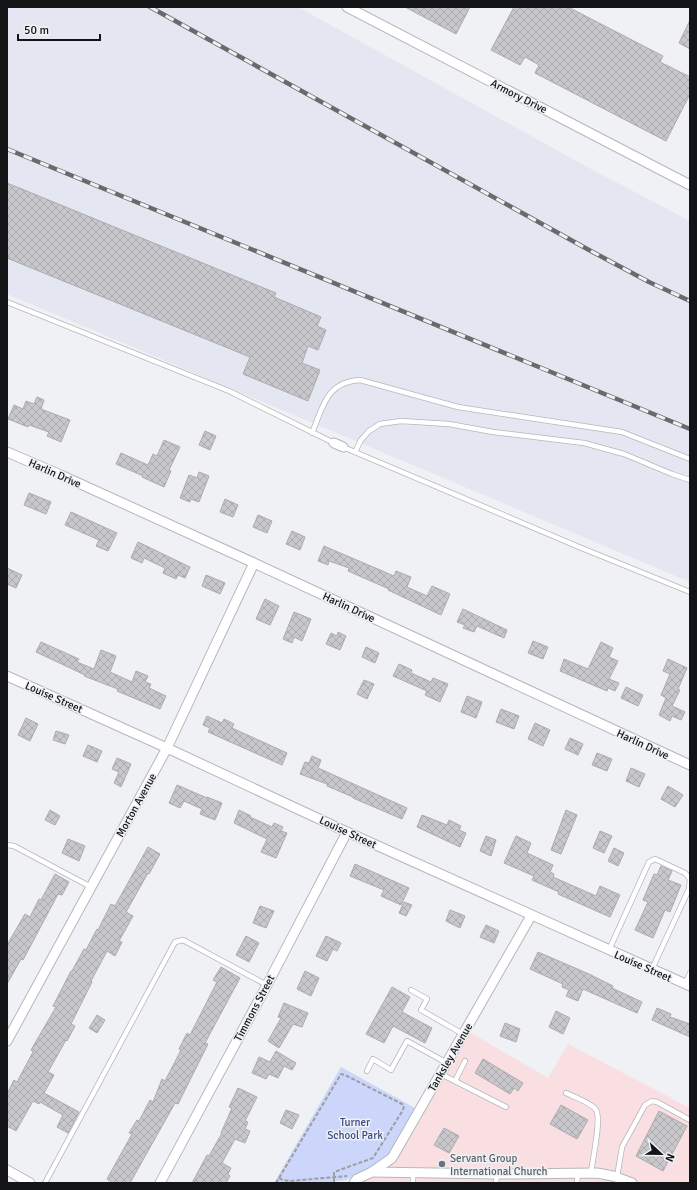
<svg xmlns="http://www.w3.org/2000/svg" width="697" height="1190" font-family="Signika,sans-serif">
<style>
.commercial{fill:#fadfe2}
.built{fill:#e4e7f2}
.park{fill:#cbd6fa}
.building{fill:url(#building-cross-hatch);stroke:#acaaae}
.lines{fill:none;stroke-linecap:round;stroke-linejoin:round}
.service-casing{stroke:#b6b7bb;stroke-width:6}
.minor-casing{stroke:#b6b7bb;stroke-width:11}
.path{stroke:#9c9ea0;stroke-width:2;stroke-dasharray:4 2;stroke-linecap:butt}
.service{stroke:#fff;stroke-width:4.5}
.minor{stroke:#fff;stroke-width:9}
.rail-casing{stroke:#696a6c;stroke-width:4.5}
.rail{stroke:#eff1f4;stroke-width:3;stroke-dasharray:9;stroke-linecap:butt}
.worship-dot{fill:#6b7280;stroke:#eff1f4;stroke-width:1.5}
.labels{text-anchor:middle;stroke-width:3;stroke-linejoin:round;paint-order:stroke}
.street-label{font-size:11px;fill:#131415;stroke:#eff1f4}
.park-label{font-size:11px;fill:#3a4884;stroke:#eff1f4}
.worship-label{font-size:11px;fill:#5b616d;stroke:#eff1f4;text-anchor:start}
</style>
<defs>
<pattern id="building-cross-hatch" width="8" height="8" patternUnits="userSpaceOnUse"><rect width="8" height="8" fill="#c8c7cb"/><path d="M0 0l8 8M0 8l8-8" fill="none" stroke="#abaaad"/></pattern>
</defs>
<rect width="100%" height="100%" fill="#eff1f4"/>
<polygon class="commercial" points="466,1030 548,1078 568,1044 690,1108 690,1183 354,1183 392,1158"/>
<polygon class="built" points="7,7 298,7 591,169 690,221 690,582 7,294"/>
<polygon class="park" points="341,1067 415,1108 388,1156 380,1163 365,1171 346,1180 330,1182 274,1183"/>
<g class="building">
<polygon points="405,7 470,7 456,34"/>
<polygon points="514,7 568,7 663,56 660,62 690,77 690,94 666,141 535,73 539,65 525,57 520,65 491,50"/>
<polygon points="690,20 690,49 679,43"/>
<polygon points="7,183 276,293 274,297 321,317 317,326 326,330 318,350 308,346 302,363 320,370 308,401 243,374 250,357 7,258"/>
<polygon points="37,397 44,400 41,409 70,420 61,442 47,436 49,432 29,425 28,427 8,419 14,405 23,409 26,401 34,404"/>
<polygon points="205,431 216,436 210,450 199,445"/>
<polygon points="164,440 180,447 169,470 171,471 164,487 142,477 143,476 116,464 121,453 148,465 153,454 157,456"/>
<polygon points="199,472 209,476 199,502 191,499 190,502 180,498 189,475 197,478"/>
<polygon points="29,493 51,502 46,514 24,505"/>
<polygon points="225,499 238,505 233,517 220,512"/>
<polygon points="71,512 117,533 108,551 96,546 99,540 65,525"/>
<polygon points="258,515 272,521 267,533 253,527"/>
<polygon points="292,531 305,537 300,550 286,544"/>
<polygon points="138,542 190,567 185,578 178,575 176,579 163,573 165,568 144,558 142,563 131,558"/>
<polygon points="324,546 394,576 396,571 411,577 407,587 427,596 432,586 450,594 441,615 388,590 389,589 348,571 349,568 329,561 328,565 318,561"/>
<polygon points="7,568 22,575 16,588 7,584"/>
<polygon points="206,575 225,583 220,594 202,586"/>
<polygon points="265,599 279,606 270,625 256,619"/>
<polygon points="463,609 507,630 504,638 477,626 474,632 463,628 465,625 457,622"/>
<polygon points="294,612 311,619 302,641 294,637 292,643 283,639"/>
<polygon points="338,632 346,636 340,650 326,644 331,633 337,636"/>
<polygon points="533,641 548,647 543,659 528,653"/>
<polygon points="41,642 79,659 77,662 94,669 101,650 116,656 110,672 132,682 136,671 148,676 145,682 151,684 149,688 166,696 160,709 117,691 118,689 84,676 85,675 36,652"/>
<polygon points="601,642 613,648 609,657 618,661 609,679 619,683 615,691 608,688 607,691 560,671 564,659 588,669"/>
<polygon points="366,647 379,653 375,663 362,657"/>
<polygon points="668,659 687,668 678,689 680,690 672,706 685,712 681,720 672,716 670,721 659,715 666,698 661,695 670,674 663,671"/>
<polygon points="399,664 412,670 411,673 431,682 433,678 448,684 440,702 425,695 427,691 393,676"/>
<polygon points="364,680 374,684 367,699 357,694"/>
<polygon points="626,687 643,695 638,706 621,698"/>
<polygon points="467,696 482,702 476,718 461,712"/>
<polygon points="501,709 519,716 514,729 496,722"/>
<polygon points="207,716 222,723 224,719 234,724 232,728 287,753 282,765 208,732 210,728 203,725"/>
<polygon points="26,718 38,724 30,741 18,735"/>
<polygon points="535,723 550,730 543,746 528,739"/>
<polygon points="56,731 69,735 65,744 53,740"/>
<polygon points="570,738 583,744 578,755 565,749"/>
<polygon points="88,745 102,751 97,762 83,756"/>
<polygon points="597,753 612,759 607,771 592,765"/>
<polygon points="312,756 321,760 318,768 407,808 402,819 353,798 353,797 327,786 327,784 300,774 305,762 309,763"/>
<polygon points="117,758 131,764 121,787 114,783 119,772 112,769"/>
<polygon points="631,768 645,774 639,787 626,781"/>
<polygon points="177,785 207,798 207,797 222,803 215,820 200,814 202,809 184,801 180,808 169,803"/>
<polygon points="668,786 683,795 675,807 661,799"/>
<polygon points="50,810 60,816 55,825 45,820"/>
<polygon points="239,810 251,816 250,817 272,827 274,823 283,827 281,831 287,833 276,858 261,852 267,839 234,823"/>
<polygon points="566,810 577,815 561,854 551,850"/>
<polygon points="422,815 447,825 449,820 461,826 459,830 466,833 460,847 417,827"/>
<polygon points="600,831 612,836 604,853 593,848"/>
<polygon points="486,836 496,840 491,856 480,851"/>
<polygon points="516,836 531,843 527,853 553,865 550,872 554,874 553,877 596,896 600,886 620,895 610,917 558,894 559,892 532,880 534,876 504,863"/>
<polygon points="68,839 85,846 79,861 62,853"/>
<polygon points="148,847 160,854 149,874 148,873 126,912 133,916 119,941 122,942 115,956 107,951 91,981 92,982 71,1024 75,1026 67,1041 66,1040 48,1072 54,1075 44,1093 79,1112 68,1133 57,1127 63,1115 40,1102 39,1104 33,1101 16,1131 7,1126 7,1094 14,1080 17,1082 33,1052 31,1050 56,1007 53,1006 71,971 72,971 84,949 86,950 97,929 98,930 111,904 115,906"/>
<polygon points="614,848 624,853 618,866 608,861"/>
<polygon points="355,864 409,888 401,905 381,896 384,890 350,876"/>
<polygon points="661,866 672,871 668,880 681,885 670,912 665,910 653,938 635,930 648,902 643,900 654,874 657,875"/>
<polygon points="55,874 69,882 62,895 58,894 31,945 23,960 21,959 7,984 7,945 25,914 30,917 39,899 41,900"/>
<polygon points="404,902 412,905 406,916 399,913"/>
<polygon points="260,906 274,911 266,928 253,923"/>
<polygon points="450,910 465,916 460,928 446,921"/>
<polygon points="486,925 499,931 494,943 480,937"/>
<polygon points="246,936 259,943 249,962 236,955"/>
<polygon points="326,936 341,943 337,951 333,949 327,961 316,956"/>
<polygon points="538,952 589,974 613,986 612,988 642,1002 637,1013 583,989 578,1001 566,996 569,990 562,987 563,984 530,969"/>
<polygon points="221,967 240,978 205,1043 208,1044 178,1104 175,1103 130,1183 113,1183 107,1179 132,1134 129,1133 137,1120 139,1121 150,1100 153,1102 162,1079 165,1081 181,1050 179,1049 187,1033 190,1035 217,982 213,980"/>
<polygon points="305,971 319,978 311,996 297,989"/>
<polygon points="392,987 410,997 402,1012 432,1028 425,1043 393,1026 384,1043 366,1034"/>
<polygon points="284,1003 308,1013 302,1027 293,1024 279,1048 268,1041 281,1018 278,1017"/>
<polygon points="657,1008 671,1014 670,1017 690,1024 690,1037 652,1020"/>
<polygon points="556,1011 570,1018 563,1034 549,1027"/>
<polygon points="97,1015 105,1020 97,1033 89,1028"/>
<polygon points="505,1023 520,1029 516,1042 500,1036"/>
<polygon points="276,1051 296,1063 292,1070 284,1066 278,1078 269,1074 266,1079 252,1073 259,1057 270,1062"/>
<polygon points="483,1059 523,1083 518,1091 514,1088 510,1094 475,1073"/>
<polygon points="238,1088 257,1097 245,1121 248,1122 245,1129 250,1131 245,1143 235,1139 222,1163 231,1168 228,1174 230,1176 226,1183 192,1183 207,1155 209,1156 222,1133 221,1133 232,1108 229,1107"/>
<polygon points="561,1105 588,1120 577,1139 550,1124"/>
<polygon points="286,1110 299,1115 292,1129 280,1123"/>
<polygon points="659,1111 687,1126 663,1171 636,1156"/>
<polygon points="444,1128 459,1136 449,1153 434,1145"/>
</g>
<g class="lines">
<defs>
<g id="service">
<polyline points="7,302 229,391 334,443"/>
<path d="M312 433C323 407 326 382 360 380L458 407 622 432 690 459"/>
<polyline points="343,447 579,547 690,592"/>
<polyline points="355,452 361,440 369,431 380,424 401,421 449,424 493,432 584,443 624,454 672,474 690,480"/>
<polyline points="7,845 14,846 91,887"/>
<polyline points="609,950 649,862 655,859 685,873 690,879 689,889 652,969"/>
<polyline points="685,984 690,973"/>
<polyline points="411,990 427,999 421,1010 463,1034"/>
<polyline points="367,1071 373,1059 391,1070 407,1041 447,1063"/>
<polyline points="441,1074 506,1107"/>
<polyline points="455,1081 465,1061"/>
<path d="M566 1093C574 1097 592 1103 596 1110 602 1118 592 1162 591 1173"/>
<polyline points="617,1177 622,1147 645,1105 652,1101 657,1102 690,1120"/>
<polyline points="45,1183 175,942 183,940 267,985"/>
<polyline points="413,1183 413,1173"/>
<polyline points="496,1183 497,1174"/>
<polyline points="577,1183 578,1173"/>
</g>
<g id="minor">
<polyline points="347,7 690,185"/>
<polyline points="334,443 343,447"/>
<polyline points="7,452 63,476 254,563 690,765"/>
<polyline points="7,676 167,748 347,832 690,986"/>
<polyline points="7,1041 167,748 254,563"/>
<polyline points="7,1170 30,1183"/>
<polyline points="372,1172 497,1174 597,1173 613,1176 632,1183"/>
<polyline points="160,1183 267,985 347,832"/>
<polyline points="354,1183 357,1179 372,1172 392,1158 531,916"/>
</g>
</defs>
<use href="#service" class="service-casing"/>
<use href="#minor" class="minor-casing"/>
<g class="path">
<polyline points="279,1178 283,1180 290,1181 347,1176"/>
<polyline points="276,1183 341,1074 345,1075 402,1104 404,1106 403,1110 373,1158 334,1172 334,1183"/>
</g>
<use href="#service" class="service"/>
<use href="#minor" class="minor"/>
<defs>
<g id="rail">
<polyline points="150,7 589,250 649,282 690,301"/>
<polyline points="7,149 690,429"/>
</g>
</defs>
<use href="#rail" class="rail-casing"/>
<use href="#rail" class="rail"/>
</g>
<circle class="worship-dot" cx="442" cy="1164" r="4"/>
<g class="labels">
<g class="street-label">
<text transform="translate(519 96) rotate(27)" y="4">Armory Drive</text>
<text transform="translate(55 473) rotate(24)" y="4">Harlin Drive</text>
<text transform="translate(349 607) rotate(25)" y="4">Harlin Drive</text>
<text transform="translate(54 697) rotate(24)" y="4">Louise Street</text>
<text transform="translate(643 744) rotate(25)" y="4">Harlin Drive</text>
<text transform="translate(136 805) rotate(-61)" y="4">Morton Avenue</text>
<text transform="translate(348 832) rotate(25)" y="4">Louise Street</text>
<text transform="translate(643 966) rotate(24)" y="4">Louise Street</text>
<text transform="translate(254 1008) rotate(-62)" y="4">Timmons Street</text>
<text transform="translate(450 1057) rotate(-60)" y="4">Tanksley Avenue</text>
</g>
<g class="park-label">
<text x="355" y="1126">Turner<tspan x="355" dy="13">School Park</tspan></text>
</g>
<g class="worship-label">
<text x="450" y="1162">Servant Group<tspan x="450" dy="13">International Church</tspan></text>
</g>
</g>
<rect width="697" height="1190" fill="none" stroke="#131415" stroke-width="16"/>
<g transform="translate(661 1154) rotate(112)" stroke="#eff1f4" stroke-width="3" paint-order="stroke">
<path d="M0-3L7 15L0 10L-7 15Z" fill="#131415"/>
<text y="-6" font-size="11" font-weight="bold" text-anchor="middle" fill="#131415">N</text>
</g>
<path d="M18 34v6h82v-6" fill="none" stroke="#131415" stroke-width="2"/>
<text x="24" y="34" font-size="12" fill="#131415" stroke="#eff1f4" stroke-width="3" paint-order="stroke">50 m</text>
</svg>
